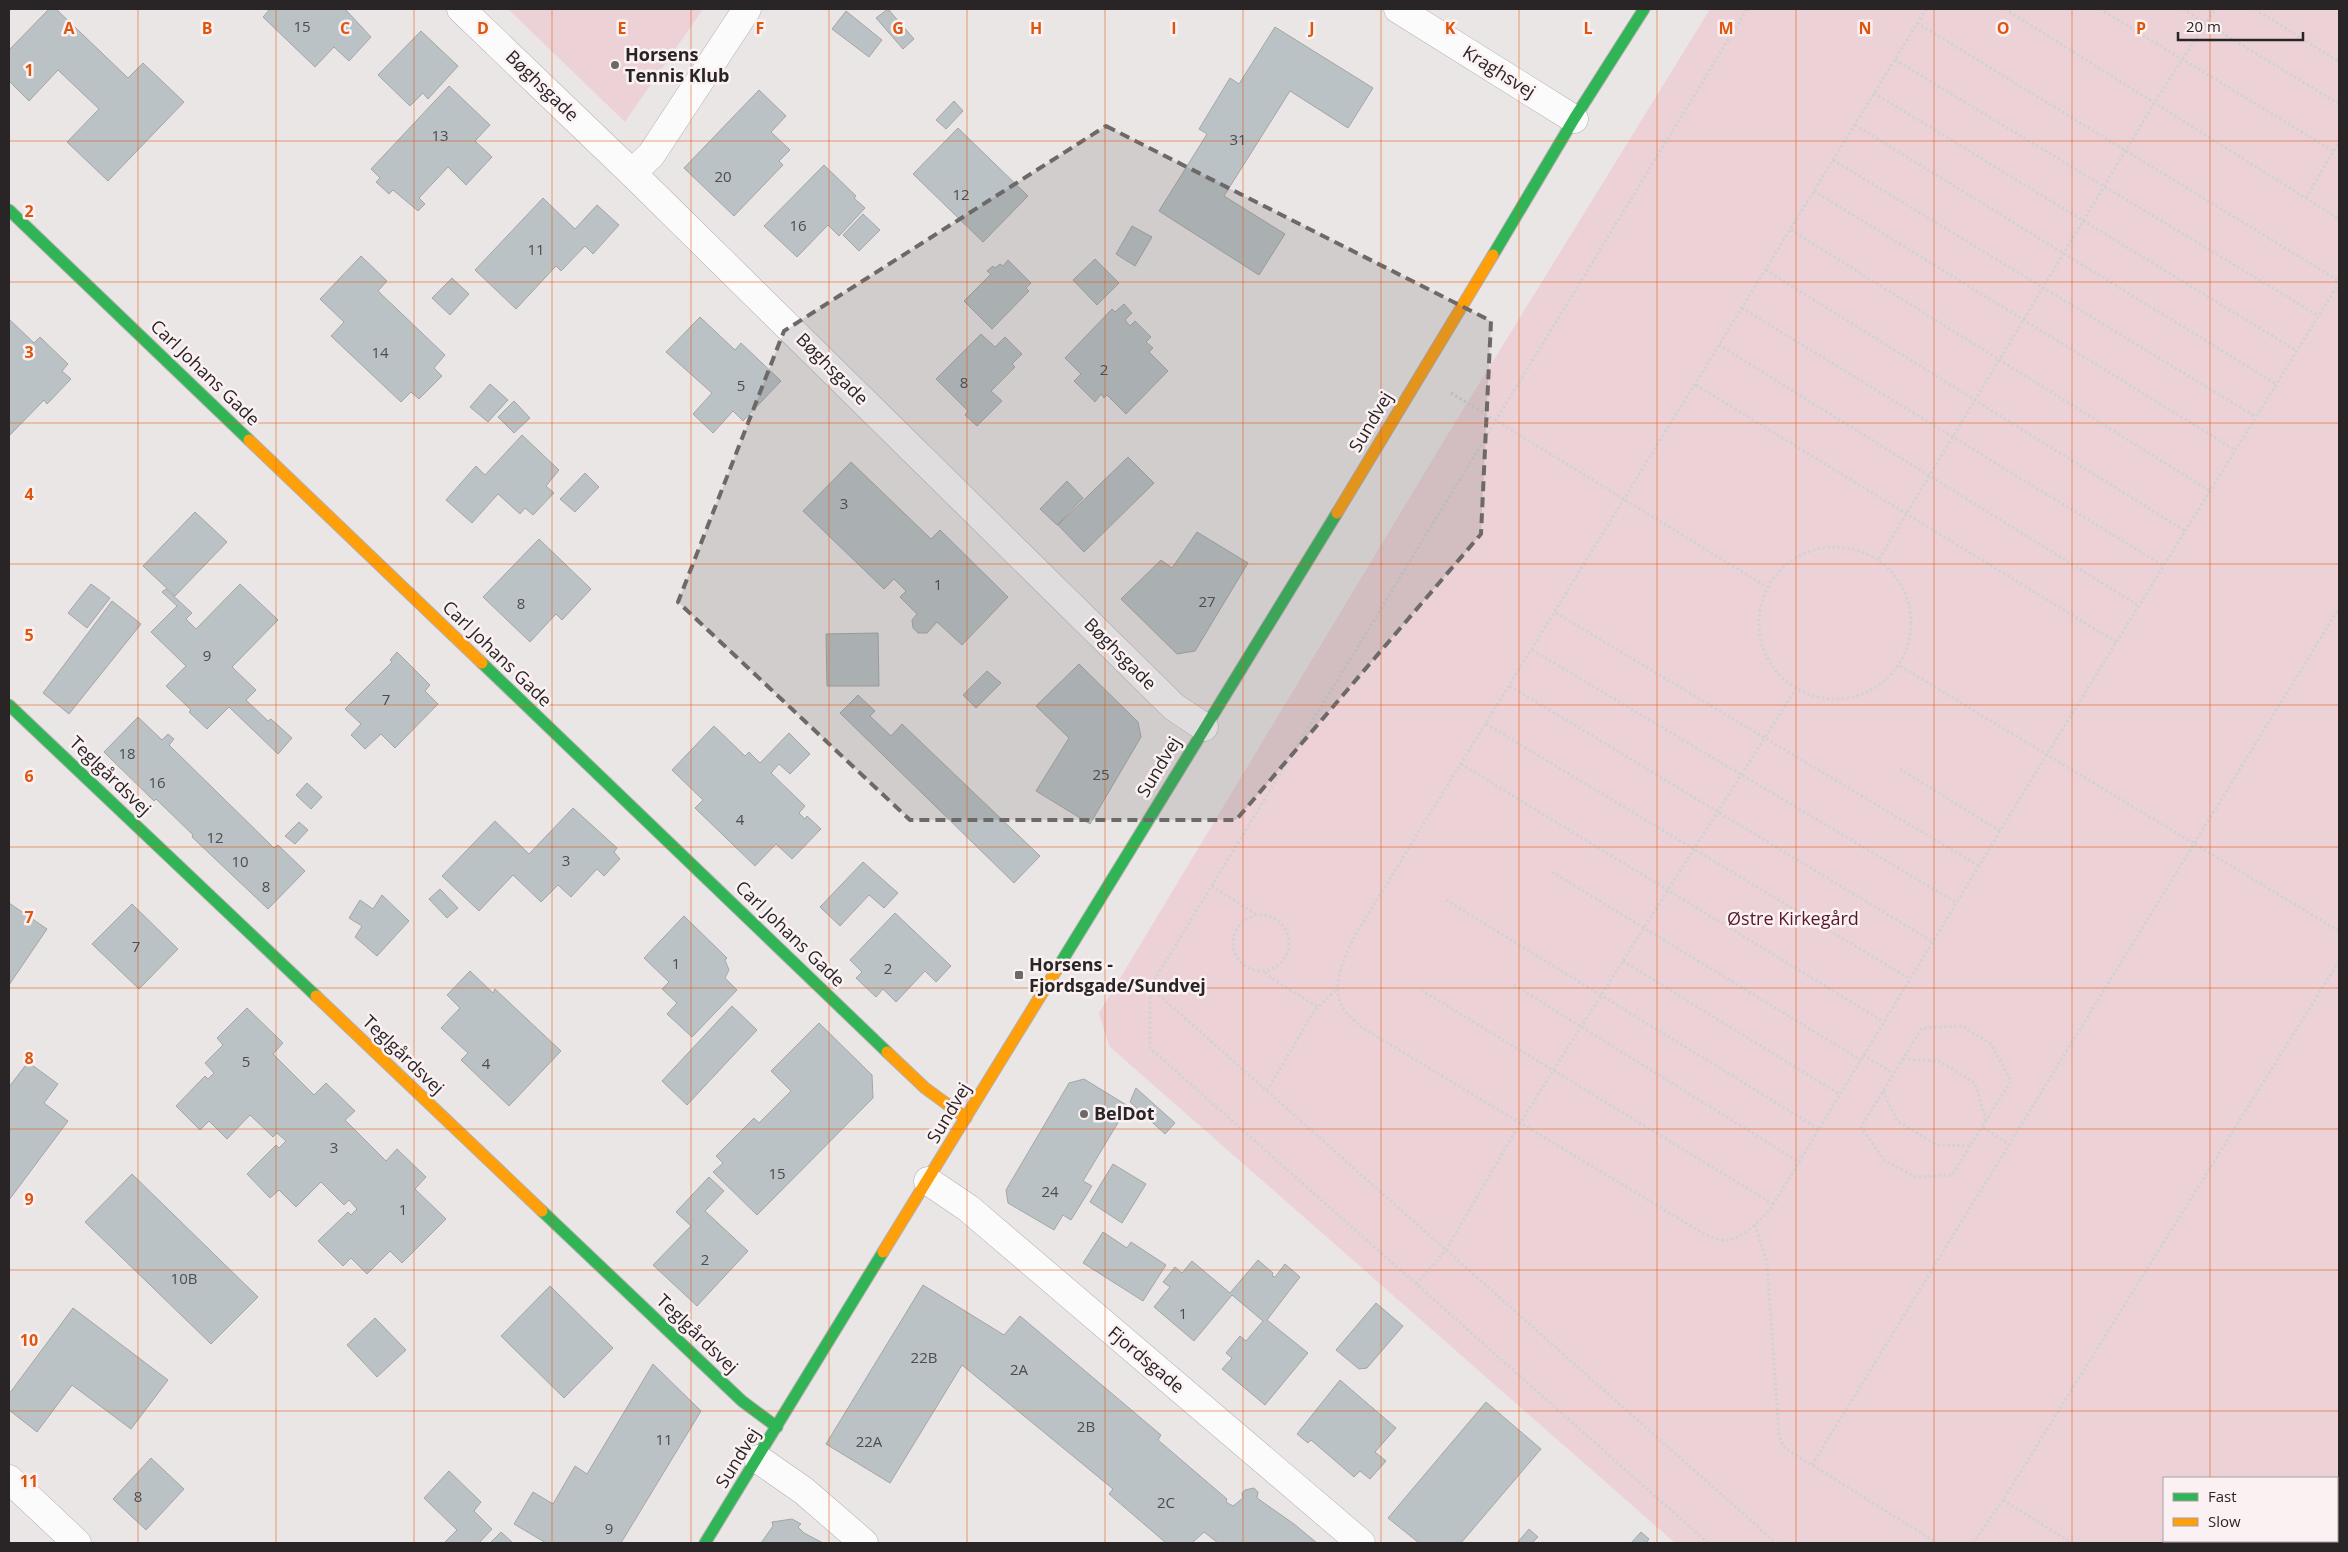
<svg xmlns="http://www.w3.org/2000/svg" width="2348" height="1552" font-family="'Open Sans',sans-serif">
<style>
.green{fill:#ecd2d6;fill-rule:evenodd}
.building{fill:#bac2c5;stroke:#a6a5a6}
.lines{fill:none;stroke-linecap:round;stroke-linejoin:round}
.street-casing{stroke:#b3b0b0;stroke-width:29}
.fast-casing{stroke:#b3b0b0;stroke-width:13}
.slow-casing{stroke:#b3b0b0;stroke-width:13}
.path{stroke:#d3d2d2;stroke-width:3;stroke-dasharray:2.5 2.5;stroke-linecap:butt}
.street{stroke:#fcfbfb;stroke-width:28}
.fast{stroke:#30b455;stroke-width:11}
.slow{stroke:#ff9f0a;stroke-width:11}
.marked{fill:#6d6969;fill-opacity:0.2;stroke:#6d6969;stroke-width:4;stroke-dasharray:10 6;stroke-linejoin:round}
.grid{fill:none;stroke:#de560d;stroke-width:1;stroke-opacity:0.55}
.poi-dot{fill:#6d6969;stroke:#fbf1f3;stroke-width:2}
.labels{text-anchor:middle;stroke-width:5;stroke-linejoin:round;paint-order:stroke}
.number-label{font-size:15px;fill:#4d4c4e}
.poi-label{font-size:18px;font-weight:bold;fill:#292526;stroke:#fbf1f3;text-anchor:start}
.street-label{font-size:18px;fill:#292526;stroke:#fbf1f3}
.park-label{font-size:18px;fill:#57182a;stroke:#fbf1f3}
.grid-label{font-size:16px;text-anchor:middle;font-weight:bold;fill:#de560d;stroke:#fbf1f3;stroke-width:5;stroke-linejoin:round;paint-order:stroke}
</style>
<rect width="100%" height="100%" fill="#ebe6e6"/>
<g class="green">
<polygon points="508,9 703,9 625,122"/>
<path d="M1710 9H2335L2337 11 2339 9V1543H1675L1109 1046 1099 1013 1445 439ZM2164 1478H2337V1541H2164Z"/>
</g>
<g class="building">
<polygon points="49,9 56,9 128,78 143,63 184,102 108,181 67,142 99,109 58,70 29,101 9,81 9,50"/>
<polygon points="270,9 345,9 371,37 349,61 334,47 315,67 263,17"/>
<polygon points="888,9 914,39 903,49 876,18"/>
<polygon points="846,11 882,40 869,57 832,29"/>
<polygon points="1275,27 1373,88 1348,128 1290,91 1224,196 1285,234 1259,275 1159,211 1207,134 1199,129 1230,78 1239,84"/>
<polygon points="421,31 458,66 428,99 423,93 410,106 378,75"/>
<polygon points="449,86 490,125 475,141 492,157 466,185 448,167 419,198 425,204 418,211 393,190 389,194 376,182 380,178 371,169"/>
<polygon points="759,90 786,116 771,132 790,150 779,161 783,165 734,216 684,168"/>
<polygon points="954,101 963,111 946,129 936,120"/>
<polygon points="958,128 1028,196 983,242 913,174"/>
<polygon points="824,165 856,196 854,198 865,208 839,236 828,225 797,257 764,226"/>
<polygon points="543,198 575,229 597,205 619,225 593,254 585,246 561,271 556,266 516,309 475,270"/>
<polygon points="863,214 880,230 859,251 843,235"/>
<polygon points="1132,226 1152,237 1135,266 1116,254"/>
<polygon points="361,256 387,281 378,291 445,355 434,368 442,376 419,399 411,392 401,402 331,336 344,322 320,299"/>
<polygon points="1095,259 1119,283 1097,305 1073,280"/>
<polygon points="1008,260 1031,283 1026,288 1029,291 992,329 964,301 991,274 987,271 993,266 995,268 1000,264 1003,266"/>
<polygon points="452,278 469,294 450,315 432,298"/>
<polygon points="1124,304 1132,313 1125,320 1130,326 1135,321 1151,337 1146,342 1153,348 1149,352 1168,371 1126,414 1107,395 1104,398 1101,394 1095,402 1074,381 1081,374 1065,358 1112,309 1115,312"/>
<polygon points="700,317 735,350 741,343 781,381 743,421 733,411 713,433 693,414 712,393 666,352"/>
<polygon points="9,319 34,343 40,337 68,364 62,371 71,379 47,404 44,400 9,436"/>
<polygon points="981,334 995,347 1005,337 1022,354 1012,364 1015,367 991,391 1002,401 977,426 965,415 968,411 936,379"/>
<polygon points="490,384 508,400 488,422 470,407"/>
<polygon points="514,401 530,418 514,433 498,417"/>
<polygon points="522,435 559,470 546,486 554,493 533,515 525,508 520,514 498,494 472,523 446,500 476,466 485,475"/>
<polygon points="1128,457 1154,483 1084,552 1058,525"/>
<polygon points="851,462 931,539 940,530 1008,597 962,645 937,622 927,633 918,633 913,628 912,620 917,614 900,597 906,591 894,579 884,589 803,511"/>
<polygon points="585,473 599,487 575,512 560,499"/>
<polygon points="1067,481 1083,498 1057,525 1040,509"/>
<polygon points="195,512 227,542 175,596 143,566"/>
<polygon points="1197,532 1248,563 1195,651 1177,654 1121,599 1161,560 1172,568"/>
<polygon points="539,539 591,589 562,620 556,614 530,642 483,597"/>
<polygon points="91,584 110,598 87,628 68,613"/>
<polygon points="240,584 278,620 232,667 256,690 246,700 268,721 271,719 292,738 278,754 229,707 207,729 189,712 191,710 166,686 186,666 151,632 177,606 162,592 166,589 192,613 186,619 196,629"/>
<polygon points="112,601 141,624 69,714 43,693"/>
<polygon points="878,633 879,686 827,686 826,634"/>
<polygon points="397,652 430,685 425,691 438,704 395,748 381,734 365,749 351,735 361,724 345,709 392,662 390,660"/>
<polygon points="1079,664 1138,722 1141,737 1090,824 1036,791 1069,738 1036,706"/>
<polygon points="987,671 1001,683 976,708 963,695"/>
<polygon points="858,695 875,711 870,716 891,736 902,724 1040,856 1014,883 840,713"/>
<polygon points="138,717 162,740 168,734 174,739 169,745 274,848 278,845 305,871 268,909 192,837 193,835 156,799 154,801 104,752"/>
<polygon points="714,726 745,756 749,752 760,763 789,733 810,754 790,774 779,764 771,773 805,806 799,813 805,819 807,816 821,829 792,859 776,844 755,866 695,808 703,800 672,770"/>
<polygon points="307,783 322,797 311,809 296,795"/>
<polygon points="573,808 617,848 614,852 620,859 604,876 597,869 571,897 558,885 541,902 513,875 479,911 442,876 495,821 529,854"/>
<polygon points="299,822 308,830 295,844 285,836"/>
<polygon points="863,862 898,893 884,908 869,895 840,926 820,907"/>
<polygon points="440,889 458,908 447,918 429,899"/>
<polygon points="382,895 409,921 377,956 355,937 362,926 349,918 360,900 373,909"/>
<polygon points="9,903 47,929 9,985"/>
<polygon points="132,904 178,949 139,989 92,944"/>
<polygon points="895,913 951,966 936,982 925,971 896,1002 883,989 876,997 856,978 862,972 850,960"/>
<polygon points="684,916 727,958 725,960 729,970 725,978 737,990 692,1037 667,1014 677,1003 662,989 669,982 644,958"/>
<polygon points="470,971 493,993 495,989 561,1051 509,1106 461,1060 468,1053 441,1028 460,1008 447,995"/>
<polygon points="732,1006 757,1030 687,1105 662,1081"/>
<polygon points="247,1008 283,1043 273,1054 314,1095 326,1083 355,1111 345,1120 386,1161 397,1149 426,1177 415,1189 446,1219 402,1263 390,1251 367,1274 351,1258 343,1266 318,1241 348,1212 351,1215 357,1209 349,1200 344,1205 321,1182 296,1207 279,1190 270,1198 247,1174 276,1145 279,1148 286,1141 277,1133 273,1137 250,1115 227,1139 209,1121 200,1130 176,1106 205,1076 208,1079 214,1073 205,1063 223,1045 217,1038"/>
<polygon points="819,1023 872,1075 873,1098 757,1215 713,1172 723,1163 716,1156 754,1118 759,1123 791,1091 771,1071"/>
<polygon points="28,1062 58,1084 44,1103 68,1121 9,1200 9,1087"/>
<polygon points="1084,1079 1128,1106 1083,1181 1092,1186 1071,1220 1063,1215 1054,1230 1008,1203 1006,1190 1069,1083"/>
<polygon points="1136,1088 1175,1123 1165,1134 1130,1102"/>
<polygon points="1113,1164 1146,1184 1122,1223 1090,1202"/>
<polygon points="132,1174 258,1297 211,1344 85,1222"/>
<polygon points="709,1177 724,1191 705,1211 748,1251 697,1306 653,1265 691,1226 676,1212"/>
<polygon points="1103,1232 1127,1248 1131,1242 1166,1265 1143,1301 1083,1263"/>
<polygon points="1258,1260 1273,1273 1272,1276 1275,1277 1285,1264 1300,1277 1267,1320 1308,1353 1265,1405 1222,1369 1232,1358 1226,1353 1240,1336 1246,1341 1263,1321 1232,1295 1194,1341 1154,1307 1170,1287 1163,1282 1175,1267 1182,1273 1192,1261 1230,1293"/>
<polygon points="923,1285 1004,1335 1020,1316 1161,1435 1158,1440 1227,1499 1226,1502 1233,1506 1243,1498 1242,1493 1245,1490 1254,1488 1258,1492 1257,1498 1294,1524 1317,1543 1218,1543 1204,1532 1192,1543 1166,1543 1109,1494 1113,1489 962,1365 890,1483 826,1444"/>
<polygon points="550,1286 613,1348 564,1398 501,1336"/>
<polygon points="1376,1303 1403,1326 1367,1368 1359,1369 1336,1350"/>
<polygon points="73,1308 168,1380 131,1429 72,1385 37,1432 9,1410 9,1394"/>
<polygon points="375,1318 406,1350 377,1377 347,1345"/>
<polygon points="653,1364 701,1411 621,1543 546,1543 514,1524 533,1492 553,1504 575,1466 587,1474"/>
<polygon points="1340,1380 1396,1428 1375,1452 1386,1461 1370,1479 1360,1471 1354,1477 1311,1440 1308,1443 1297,1434"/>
<polygon points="1486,1402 1541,1449 1461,1543 1419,1543 1388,1518"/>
<polygon points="151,1458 184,1489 146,1530 113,1499"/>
<polygon points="449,1471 481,1502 474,1511 492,1529 479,1543 444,1543 457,1530 424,1498"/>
<polygon points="792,1519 801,1524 798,1527 804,1533 823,1543 761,1543 773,1526 772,1522"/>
<polygon points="1529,1529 1538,1537 1532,1543 1517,1543"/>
<polygon points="501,1532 513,1543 490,1543"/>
<polygon points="1641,1532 1649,1539 1646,1543 1631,1543"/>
</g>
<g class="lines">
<defs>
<g id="street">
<polyline points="461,9 632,173 1174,707 1204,727"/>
<polyline points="1398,9 1574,119"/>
<polyline points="632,173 651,155 747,9"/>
<polyline points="928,1181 968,1208 1361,1543"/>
<polyline points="758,1459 804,1491 864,1543"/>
<polyline points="9,1479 77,1543"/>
</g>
<g id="fast">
<polyline points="9,210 249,440"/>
<polyline points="1493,255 1574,119 1644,9"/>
<polyline points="482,663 887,1052"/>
<polyline points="9,705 316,996"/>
<polyline points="1057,969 1337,513"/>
<polyline points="542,1211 742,1401 777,1427"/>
<polyline points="705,1543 883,1252"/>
</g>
<g id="slow">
<polyline points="249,440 482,663"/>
<polyline points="1337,513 1493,255"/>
<polyline points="316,996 542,1211"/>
<polyline points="887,1052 925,1088 966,1118"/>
<polyline points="883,1252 1057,969"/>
</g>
</defs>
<use href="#street" class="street-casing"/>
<use href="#fast" class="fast-casing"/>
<use href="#slow" class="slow-casing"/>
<g class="path">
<path d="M1926 9 1357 932C1346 954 1330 982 1342 1007 1346 1014 1355 1021 1361 1027L1706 1235C1712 1237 1720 1241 1726 1240 1745 1238 1759 1221 1771 1208L2047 754 2339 283"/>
<polyline points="2005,9 2339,219"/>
<polyline points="2100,9 2333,151"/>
<polyline points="2183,9 2339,104"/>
<polyline points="2255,9 2339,62"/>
<polyline points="1917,23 2339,281"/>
<polyline points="1895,60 2319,316"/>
<polyline points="1874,93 2297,351"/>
<polyline points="1855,125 2276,384"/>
<polyline points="1833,160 2256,417"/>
<polyline points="1814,191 2235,450"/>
<polyline points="2306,198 2339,142"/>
<polyline points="1791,230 2210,491"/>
<polyline points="1766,270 2185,531"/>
<polyline points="1742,308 2164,566"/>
<polyline points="1719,345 2139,606"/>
<polyline points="1696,385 2116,642"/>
<polyline points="1451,393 1767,587"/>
<circle cx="1835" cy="623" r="76"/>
<polyline points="1879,559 2155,102 2215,9"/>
<polyline points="1556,613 1979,866"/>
<polyline points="1532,650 1957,903"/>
<polyline points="1900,666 2339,931"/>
<polyline points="1510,686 1933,942"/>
<polyline points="1486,724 1910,979"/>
<polyline points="1461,764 1884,1022"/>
<polyline points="1900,769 2000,831"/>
<polyline points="1552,872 1861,1060"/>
<polyline points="1212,886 1257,915"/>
<polyline points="1446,900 1819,1129"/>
<circle cx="1261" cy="943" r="28"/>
<polyline points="1623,961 1839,1094"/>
<polyline points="1265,972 1271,978 1318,1007"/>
<polyline points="1514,985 1799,1162"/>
<polyline points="1151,988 1776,1543"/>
<polyline points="1421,990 1773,1204"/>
<polyline points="1863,1055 1893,1073"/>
<polyline points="1903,1059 1939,1061 1975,1083 1986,1121"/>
<polyline points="1267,1091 1314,1011 1337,989"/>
<polyline points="1883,1091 1897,1121 1937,1145 1970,1146 1982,1127"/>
<polyline points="1970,1146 1952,1175 1916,1177 1884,1160 1861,1127 1922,1028 1962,1026 1991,1044 2011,1081 1982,1127 2009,1144"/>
<polyline points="1755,1225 1767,1263 1779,1435 1783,1447 1937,1543"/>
<polyline points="1416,1284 1446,1250 1520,1123 1795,690"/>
<polyline points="1812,1465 2339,608"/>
<polyline points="2003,1500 2072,1543"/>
<polyline points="1708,1543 1150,1048 1150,987 1747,9"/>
<polyline points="1973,1543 2003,1500 2339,961"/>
</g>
<use href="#street" class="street"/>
<use href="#fast" class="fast"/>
<use href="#slow" class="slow"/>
</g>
<path class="marked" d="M1106 126 1491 321 1481 534 1236 820H910L678 602 784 331Z"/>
<path class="grid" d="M138 9V1543M276 9V1543M414 9V1543M552 9V1543M691 9V1543M829 9V1543M967 9V1543M1105 9V1543M1243 9V1543M1381 9V1543M1519 9V1543M1657 9V1543M1796 9V1543M1934 9V1543M2072 9V1543M2210 9V1478M9 141H2339M9 282H2339M9 423H2339M9 564H2339M9 705H2339M9 847H2339M9 988H2339M9 1129H2339M9 1270H2339M9 1411H2339M2210 1541V1543"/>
<g class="poi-dot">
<circle cx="615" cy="65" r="5"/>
<rect x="1014" y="970" width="10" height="10" rx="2.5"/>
<circle cx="1084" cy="1114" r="5"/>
</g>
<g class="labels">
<g class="number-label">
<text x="302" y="32">15</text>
<text x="440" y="141">13</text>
<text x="1238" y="145">31</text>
<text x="723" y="182">20</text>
<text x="961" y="200">12</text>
<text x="798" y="231">16</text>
<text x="536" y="255">11</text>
<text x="380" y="358">14</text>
<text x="1104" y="375">2</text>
<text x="964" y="388">8</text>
<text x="741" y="391">5</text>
<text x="844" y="509">3</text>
<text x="938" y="590">1</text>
<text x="1207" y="607">27</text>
<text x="521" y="609">8</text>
<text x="207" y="661">9</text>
<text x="386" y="705">7</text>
<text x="127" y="759">18</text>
<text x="1101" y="780">25</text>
<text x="157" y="788">16</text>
<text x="740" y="825">4</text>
<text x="215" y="843">12</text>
<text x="566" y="866">3</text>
<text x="240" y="867">10</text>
<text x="266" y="892">8</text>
<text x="136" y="952">7</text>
<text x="676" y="969">1</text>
<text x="888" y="974">2</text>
<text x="246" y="1067">5</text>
<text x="486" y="1069">4</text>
<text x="334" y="1153">3</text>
<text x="777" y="1179">15</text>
<text x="1050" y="1197">24</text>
<text x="403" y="1215">1</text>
<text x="705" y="1265">2</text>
<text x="184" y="1284">10B</text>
<text x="1183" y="1319">1</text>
<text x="924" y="1363">22B</text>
<text x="1019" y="1375">2A</text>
<text x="1086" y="1432">2B</text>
<text x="664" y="1445">11</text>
<text x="869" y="1447">22A</text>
<text x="138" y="1502">8</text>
<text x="1166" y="1508">2C</text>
<text x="609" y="1534">9</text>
</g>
<g class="poi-label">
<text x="625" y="61">Horsens<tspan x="625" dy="21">Tennis Klub</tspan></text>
<text x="1029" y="971">Horsens -<tspan x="1029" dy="21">Fjordsgade/Sundvej</tspan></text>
<text x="1094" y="1120">BelDot</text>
</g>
<g class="street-label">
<text transform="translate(1499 72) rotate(32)" y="6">Kraghsvej</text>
<text transform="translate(542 86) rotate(44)" y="6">Bøghsgade</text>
<text transform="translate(832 369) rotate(45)" y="6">Bøghsgade</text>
<text transform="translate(205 373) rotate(44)" y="6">Carl Johans Gade</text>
<text transform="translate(1371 422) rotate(-59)" y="6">Sundvej</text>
<text transform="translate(497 654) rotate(44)" y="6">Carl Johans Gade</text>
<text transform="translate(1120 654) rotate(45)" y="6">Bøghsgade</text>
<text transform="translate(1159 767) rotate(-59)" y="6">Sundvej</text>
<text transform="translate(110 776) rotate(44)" y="6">Teglgårdsvej</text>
<text transform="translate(790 934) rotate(44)" y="6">Carl Johans Gade</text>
<text transform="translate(403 1055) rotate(44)" y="6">Teglgårdsvej</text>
<text transform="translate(949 1113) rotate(-59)" y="6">Sundvej</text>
<text transform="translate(697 1334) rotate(44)" y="6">Teglgårdsvej</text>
<text transform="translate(1146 1360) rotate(40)" y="6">Fjordsgade</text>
<text transform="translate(738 1458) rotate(-58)" y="6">Sundvej</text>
</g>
<g class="park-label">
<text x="1793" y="925">Østre Kirkegård</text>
</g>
</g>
<g class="grid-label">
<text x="69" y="34">A</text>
<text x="207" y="34">B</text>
<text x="345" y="34">C</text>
<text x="483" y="34">D</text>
<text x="622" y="34">E</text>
<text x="760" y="34">F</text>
<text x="898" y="34">G</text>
<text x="1036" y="34">H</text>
<text x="1174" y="34">I</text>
<text x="1312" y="34">J</text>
<text x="1450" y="34">K</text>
<text x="1588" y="34">L</text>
<text x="1726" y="34">M</text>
<text x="1865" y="34">N</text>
<text x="2003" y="34">O</text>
<text x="2141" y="34">P</text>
<text x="29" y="76">1</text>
<text x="29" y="217">2</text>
<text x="29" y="358">3</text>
<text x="29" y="500">4</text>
<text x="29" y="641">5</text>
<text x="29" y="782">6</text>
<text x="29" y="923">7</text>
<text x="29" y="1064">8</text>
<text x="29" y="1205">9</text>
<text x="29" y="1346">10</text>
<text x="29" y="1487">11</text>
</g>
<rect width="2348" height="1552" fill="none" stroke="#292526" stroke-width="20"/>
<rect x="2163" y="1477" width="175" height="65" fill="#fbf1f3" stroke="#a79fa1"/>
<rect x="2173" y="1493" width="25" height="8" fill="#30b455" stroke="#a79fa1"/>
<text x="2208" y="1502" font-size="15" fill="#292526">Fast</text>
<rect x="2173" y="1518" width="25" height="8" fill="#ff9f0a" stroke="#a79fa1"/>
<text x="2208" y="1527" font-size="15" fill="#292526">Slow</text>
<path d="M2178 32v8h125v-8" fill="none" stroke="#292526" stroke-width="2.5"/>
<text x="2186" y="32" font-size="15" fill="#292526" stroke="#fbf1f3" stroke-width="4" paint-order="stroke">20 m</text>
</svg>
